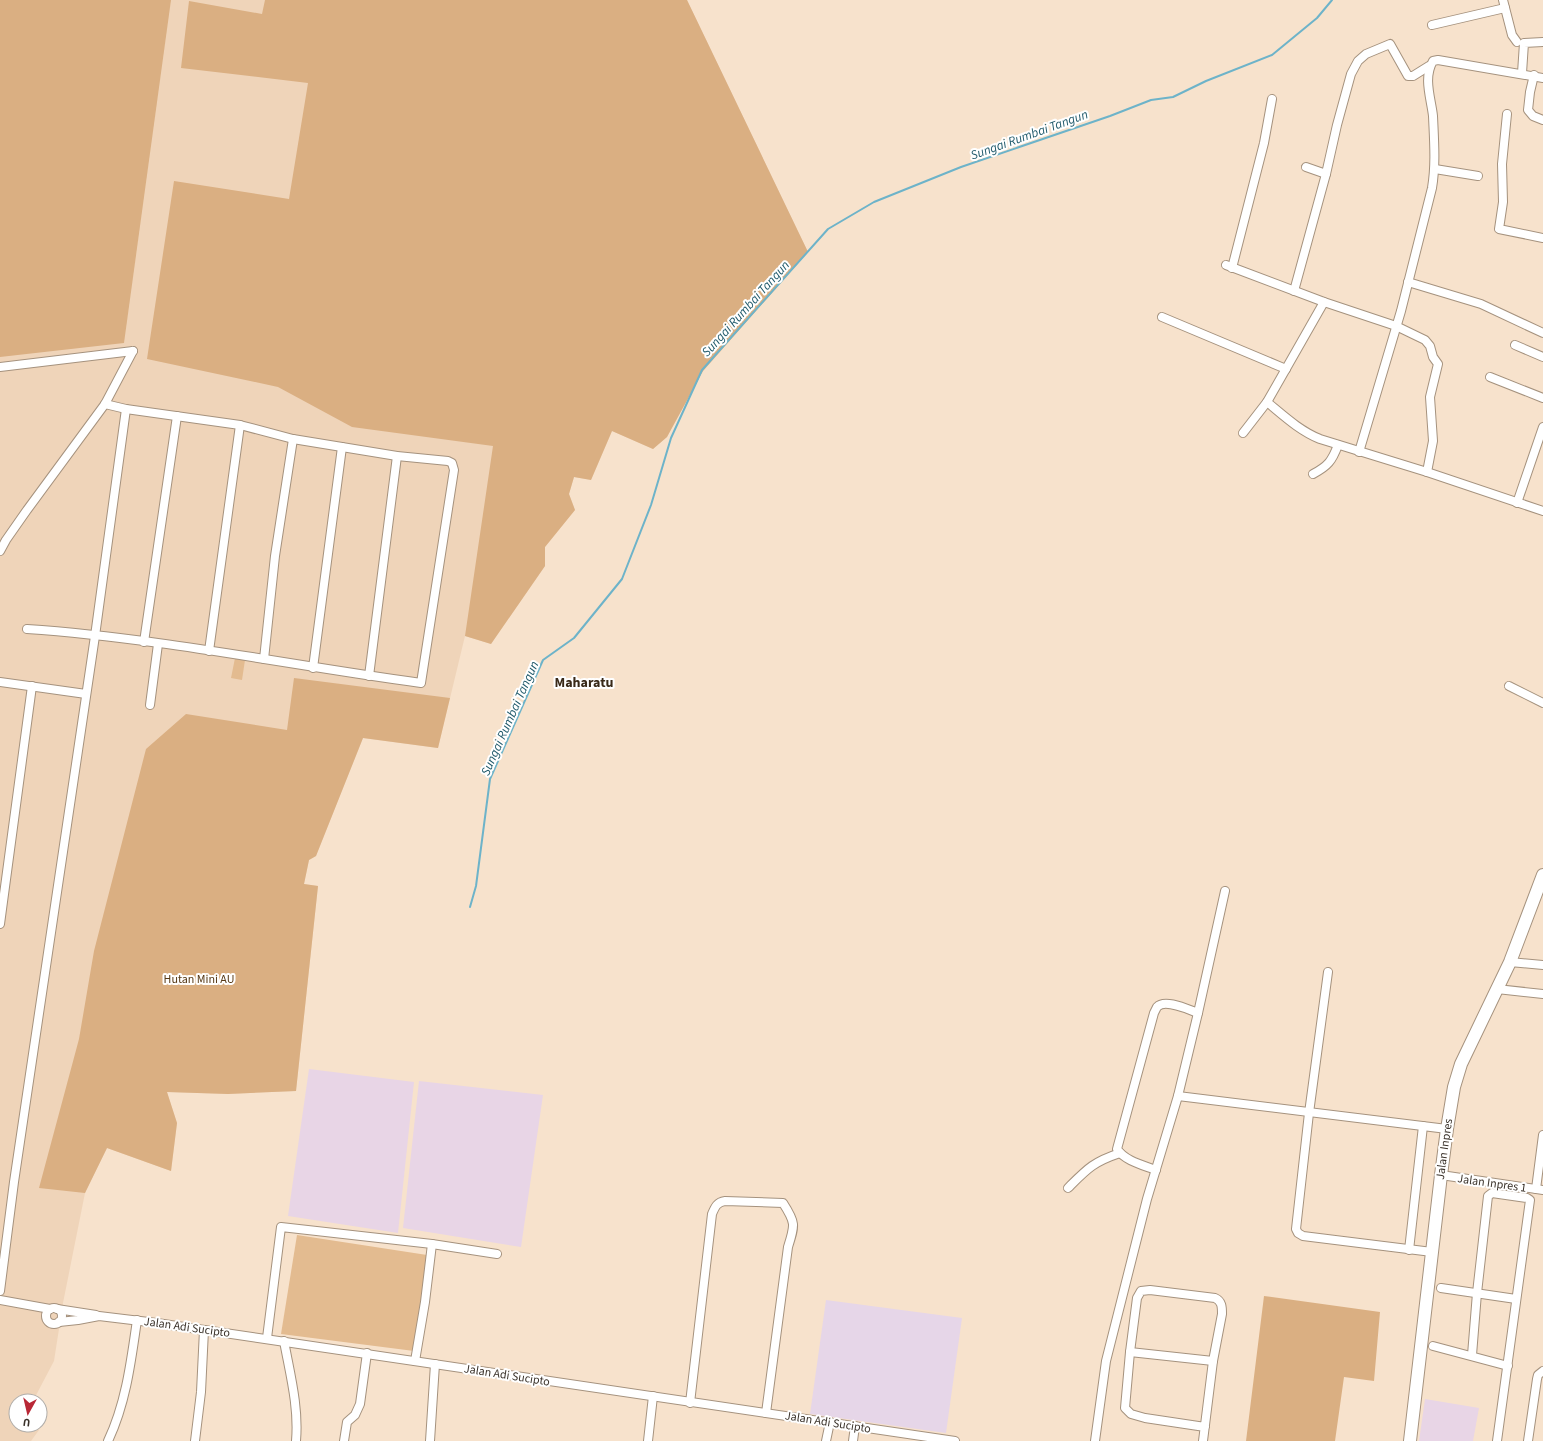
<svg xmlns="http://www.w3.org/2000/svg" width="1543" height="1441" font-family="'Source Sans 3',sans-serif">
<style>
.built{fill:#efd4b9}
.education{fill:#e8d5e6}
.medical{fill:#e6d6e8}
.green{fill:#e3bb90}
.forest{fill:#daaf82}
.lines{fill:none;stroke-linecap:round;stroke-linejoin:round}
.stream{stroke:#6db3c9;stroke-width:2}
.minor-casing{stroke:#a5927e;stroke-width:10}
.secondary-casing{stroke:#a5927e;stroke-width:14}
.minor{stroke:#fff;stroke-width:8}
.secondary{stroke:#fff;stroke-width:12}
.labels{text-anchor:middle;stroke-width:4;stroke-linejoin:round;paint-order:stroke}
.park-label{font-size:12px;fill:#553815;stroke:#fff}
.street-label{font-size:12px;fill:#393129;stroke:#fff}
.water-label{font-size:13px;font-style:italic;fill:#225b6c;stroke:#fff}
.quarter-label{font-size:14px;font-weight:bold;fill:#392918;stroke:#fff}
</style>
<rect width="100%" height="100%" fill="#f7e2cc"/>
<polygon class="built" points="0,0 687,0 808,252 703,371 667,437 653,449 612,431 591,480 574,477 569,494 575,510 545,547 545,566 491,644 465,636 438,748 363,738 316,856 309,860 304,884 318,886 296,1091 228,1094 167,1092 177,1123 171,1171 107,1148 85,1193 63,1303 54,1361 33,1401 16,1401 16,1425 33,1425 39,1430 31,1441 0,1441"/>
<g class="education">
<polygon points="309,1069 414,1082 398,1233 288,1216"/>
<polygon points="419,1081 543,1095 521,1247 403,1228"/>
<polygon points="1425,1399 1479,1408 1473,1441 1419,1441"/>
</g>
<polygon class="medical" points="826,1300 962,1318 946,1433 810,1414"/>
<g class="green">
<polygon points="235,658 245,660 242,680 231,678"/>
<polygon points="297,1235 427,1255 414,1351 281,1334"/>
</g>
<g class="forest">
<polygon points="0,0 171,0 124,343 0,357"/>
<polygon points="265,0 687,0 808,252 703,371 667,437 653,449 612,431 591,480 574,477 569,494 575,510 545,547 545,566 491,644 465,636 493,446 352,427 278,387 147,359 174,181 289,199 308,83 181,68 189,1 262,14"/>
<polygon points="294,678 450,698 438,748 363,738 316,856 309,860 304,884 318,886 296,1091 228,1094 167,1092 177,1123 171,1171 107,1148 85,1193 39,1188 79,1039 94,951 146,749 186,714 287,730"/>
<polygon points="1264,1296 1380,1312 1374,1381 1344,1377 1335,1441 1246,1441"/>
</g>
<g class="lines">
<polyline class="stream" points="470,907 476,886 490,779 543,660 574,638 622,579 651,505 671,438 702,370 828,229 874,202 961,167 1110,116 1151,100 1173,97 1206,81 1272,55 1317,18 1332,0"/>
<defs>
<g id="minor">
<polyline points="1503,0 1512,35 1517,42"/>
<polyline points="1432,25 1505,8"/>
<polyline points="1522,73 1524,43 1543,42"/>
<polyline points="1534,75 1530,92 1528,110 1533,116 1543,120"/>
<polyline points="1507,114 1502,164 1503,202 1499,229 1543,238"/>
<polyline points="1306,167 1326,174"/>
<polyline points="1435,169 1478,176"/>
<polyline points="1226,265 1324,302 1396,326 1425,340 1430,346 1433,357 1438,364 1430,397 1433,441 1427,472"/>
<polyline points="1232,268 1264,143 1272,99"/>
<polyline points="1408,282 1481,304 1543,333"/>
<polyline points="1294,291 1326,174 1337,125 1351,74 1358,61 1366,54 1390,44 1408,76 1413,76 1429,66"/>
<polyline points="1162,317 1286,369"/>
<polyline points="1515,345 1543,357"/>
<polyline points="0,367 133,351"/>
<polyline points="1490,377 1543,398"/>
<path d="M1267 402C1284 416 1300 431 1320 439L1427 472 1543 511"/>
<polyline points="1243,433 1267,402 1324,302"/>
<path d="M1359 452 1401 311 1432 188C1436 164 1434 140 1433 116 1431 98 1423 78 1433 61L1438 60 1543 78"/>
<path d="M1313 474C1328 466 1332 461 1338 445"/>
<polyline points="1517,503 1543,427"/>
<polyline points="0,551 6,540 27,510 105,404 133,351"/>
<path d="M27 629C159 638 289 665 421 683L454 470 452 463 448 461 397 456 293 439 240 425 126 409 105 404"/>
<polyline points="144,642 177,416"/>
<polyline points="209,651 240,425"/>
<polyline points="264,659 275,556 293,439"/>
<polyline points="313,668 342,447"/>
<polyline points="369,676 397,456"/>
<polyline points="0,682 86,694"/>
<polyline points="1509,686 1543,703"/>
<polyline points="150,705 158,644"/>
<polyline points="0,924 32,686"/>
<polyline points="1510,962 1543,965"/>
<polyline points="1328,972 1309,1113 1296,1229 1298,1233 1303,1236 1432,1252"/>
<polyline points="1497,989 1543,994"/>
<polyline points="1178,1096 1447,1129"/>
<path d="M1156 1170C1143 1165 1125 1161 1117 1149L1154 1013C1155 1011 1156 1009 1157 1007 1165 998 1189 1010 1198 1013"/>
<polyline points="1441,1175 1543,1190"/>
<path d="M1068 1188C1087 1169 1093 1162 1120 1153"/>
<polyline points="1536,1189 1543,1135"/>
<polyline points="1409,1250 1423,1126"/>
<polyline points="1441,1288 1516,1299"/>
<polyline points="0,1291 14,1182 95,636 126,409"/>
<polyline points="0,1300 50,1309"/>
<circle cx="54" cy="1316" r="8"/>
<polyline points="57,1309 96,1315"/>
<polyline points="59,1322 78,1320 99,1316 157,1323 955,1441"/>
<polyline points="267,1338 281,1227 432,1244 497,1254"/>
<path d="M284 1341C290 1374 299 1407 296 1441"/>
<polyline points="1433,1346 1508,1366"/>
<polyline points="1130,1352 1213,1361"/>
<polyline points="1472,1355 1477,1293 1488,1196 1492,1193 1527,1198 1530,1200 1497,1441"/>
<polyline points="415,1361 425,1302 432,1244"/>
<path d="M690 1403 712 1214C715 1207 717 1202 725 1201L783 1203C796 1223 795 1225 788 1247L766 1413"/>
<path d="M108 1441C126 1403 131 1362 137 1320"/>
<polyline points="195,1441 201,1392 204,1330"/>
<polyline points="344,1441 347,1422 355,1415 360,1404 367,1353"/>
<polyline points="430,1441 435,1364"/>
<polyline points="648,1441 653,1396"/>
<polyline points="826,1441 830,1422"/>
<polyline points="853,1441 855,1426"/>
<polyline points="1095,1441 1106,1361 1147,1199 1178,1096 1198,1013 1225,891"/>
<path d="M1203 1441 1213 1361 1222 1314C1222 1307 1222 1301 1215 1298L1150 1290 1141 1291 1137 1298 1130 1352 1125 1408 1131 1414 1145 1418 1205 1427"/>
<polyline points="1528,1441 1537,1379 1538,1375 1543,1371"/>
</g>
<polyline id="secondary" points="1410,1441 1441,1175 1447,1129 1454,1087 1461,1064 1510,962 1543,875"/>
</defs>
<use href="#minor" class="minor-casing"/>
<use href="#secondary" class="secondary-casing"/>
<use href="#minor" class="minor"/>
<use href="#secondary" class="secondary"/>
</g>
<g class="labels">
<g class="park-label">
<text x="199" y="983">Hutan Mini AU</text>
</g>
<g class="street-label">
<text transform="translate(1444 1149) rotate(-82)" y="4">Jalan Inpres</text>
<text transform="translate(1492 1183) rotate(8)" y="4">Jalan Inpres 1</text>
<text transform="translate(187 1327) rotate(8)" y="4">Jalan Adi Sucipto</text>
<text transform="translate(507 1375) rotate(9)" y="4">Jalan Adi Sucipto</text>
<text transform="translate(828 1422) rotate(9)" y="4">Jalan Adi Sucipto</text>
</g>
<g class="water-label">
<text transform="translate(1029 134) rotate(-20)" y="5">Sungai Rumbai Tangun</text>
<text transform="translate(745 308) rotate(-48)" y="5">Sungai Rumbai Tangun</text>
<text transform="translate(509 718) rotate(-66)" y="5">Sungai Rumbai Tangun</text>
</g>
<g class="quarter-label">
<text x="584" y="687">Maharatu</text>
</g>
</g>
<g transform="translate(28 1413) rotate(188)"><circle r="19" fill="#ffffff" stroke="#b0ada9"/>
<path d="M0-3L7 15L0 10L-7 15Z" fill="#b92836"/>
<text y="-6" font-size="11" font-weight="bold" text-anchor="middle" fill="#393129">U</text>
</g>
</svg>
